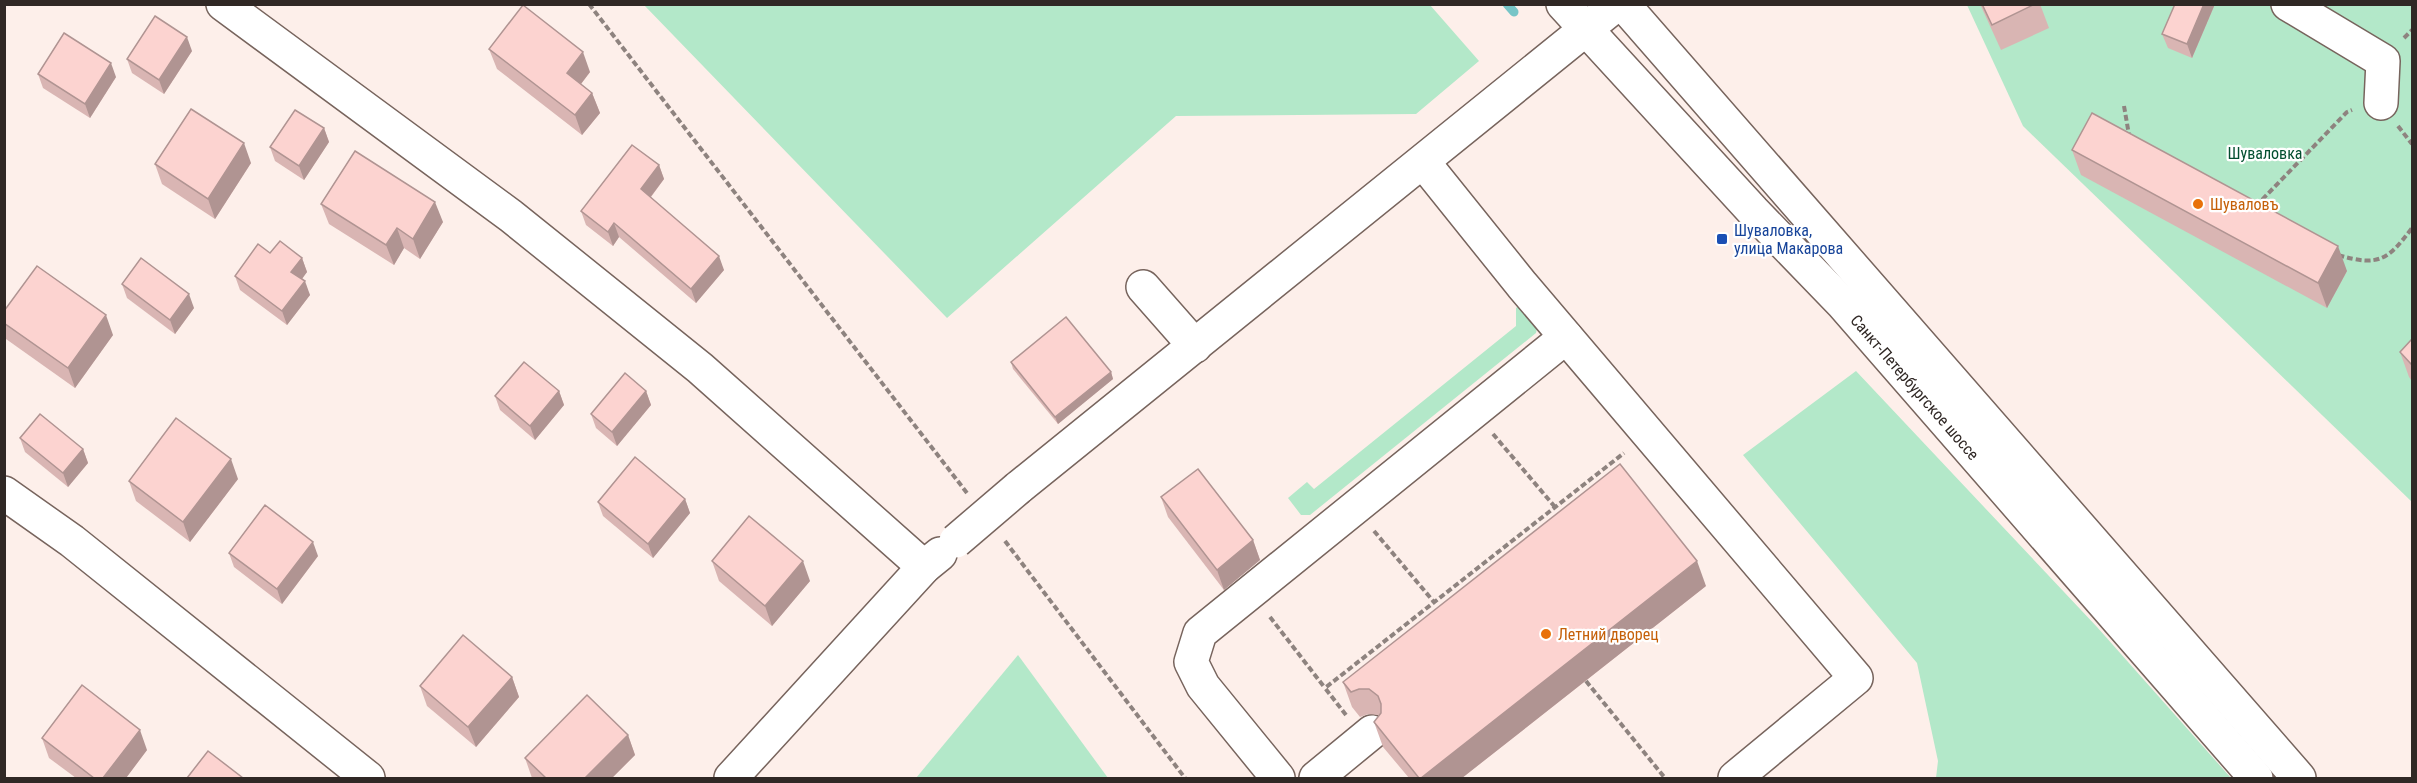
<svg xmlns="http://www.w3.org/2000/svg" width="2417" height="783" font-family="'Roboto Condensed',sans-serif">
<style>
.green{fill:#b3e8c9}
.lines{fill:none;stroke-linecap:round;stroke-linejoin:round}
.stream{stroke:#77c5c7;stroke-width:9}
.minor-casing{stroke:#77645d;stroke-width:36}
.major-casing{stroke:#77645d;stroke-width:36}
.path{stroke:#8e837f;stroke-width:4;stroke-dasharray:6 3;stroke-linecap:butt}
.minor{stroke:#fff;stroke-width:33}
.major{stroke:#fff;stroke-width:33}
.minor-bridge-casing{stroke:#77645d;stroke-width:36;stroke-linecap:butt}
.minor-bridge{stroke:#fff;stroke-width:33}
.wall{fill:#d9b5b3}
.shaded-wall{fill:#b09492}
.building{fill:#fcd3d0;stroke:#b09492;stroke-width:1.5}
.food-dot{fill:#e8710a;stroke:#fff;stroke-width:2}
.transit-dot{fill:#1a4fb4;stroke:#fff;stroke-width:2}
.labels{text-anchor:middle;stroke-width:4.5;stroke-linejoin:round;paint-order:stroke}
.park-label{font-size:16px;fill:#034f30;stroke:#fff}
.food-label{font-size:16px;fill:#c56008;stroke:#fff;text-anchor:start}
.transit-label{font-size:16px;fill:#164399;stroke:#fff;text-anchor:start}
.street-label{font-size:16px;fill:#302825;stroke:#fff}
</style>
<rect width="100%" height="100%" fill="#fdefea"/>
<g class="green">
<polygon points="644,5 1430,5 1479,61 1416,114 1176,116 947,318"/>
<polygon points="1967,5 2412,5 2412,502 2023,126"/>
<polygon points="1521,304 1538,324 1536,333 1310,515 1301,515 1288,498 1307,482 1314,489 1516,326 1516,308"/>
<polygon points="1856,371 2097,627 2231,778 1936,778 1938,761 1917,663 1743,455"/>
<polygon points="1018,655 1108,778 916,778"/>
</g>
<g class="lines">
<polyline class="stream" points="1507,4 1514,12"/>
<defs>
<g id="minor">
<polyline points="223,4 511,216 700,368 924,567"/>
<polyline points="2288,4 2383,61 2381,103"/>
<polyline points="1424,163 1522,285 1856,678 1735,778"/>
<polyline points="1143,287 1195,346"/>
<polyline points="1018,488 1617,4"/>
<polyline points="4,493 72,541 368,778"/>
<polyline points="731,778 924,567 940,554"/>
<polyline points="1278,778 1203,686 1191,662 1200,633 1566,337"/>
<polyline points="1316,778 1372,732"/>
</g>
<g id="major">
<polyline points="1563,4 1753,211 1842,303 2256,778"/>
<polyline points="1623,4 2299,778"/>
</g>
</defs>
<use href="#minor" class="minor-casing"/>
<use href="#major" class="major-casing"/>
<g class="path">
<polyline points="589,4 967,493"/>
<polyline points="2404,38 2412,30"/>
<polyline points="2124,106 2129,135"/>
<polyline points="2398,126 2412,144"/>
<polyline points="2256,206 2347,112 2352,110"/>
<path d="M2338 255C2379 267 2388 260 2412 228"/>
<polyline points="1493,434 1555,507"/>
<polyline points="1374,531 1434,602"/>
<polyline points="1005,541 1185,778"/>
<polyline points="1270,617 1325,688"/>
<polyline points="1586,681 1665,778"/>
<polyline points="1346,715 1325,688 1624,453"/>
</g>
<use href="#minor" class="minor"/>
<use href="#major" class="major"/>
<defs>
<polyline id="minor-bridge" points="956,541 1018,488"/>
</defs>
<use href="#minor-bridge" class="minor-bridge-casing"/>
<use href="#minor-bridge" class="minor-bridge"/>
</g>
<g class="wall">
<polygon points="1980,4 2040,4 2049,28 2001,50"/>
<polygon points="2175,4 2215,4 2192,58 2168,48 2162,34"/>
<polygon points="489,49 590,72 581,84 592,93 600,113 582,135 497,69"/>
<polygon points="192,51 164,94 132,73 127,59"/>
<polygon points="38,74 116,77 90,118 43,88"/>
<polygon points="324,128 329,142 304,180 275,161 270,147"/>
<polygon points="2072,150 2347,271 2327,308 2081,175"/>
<polygon points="251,163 215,219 162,184 155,164"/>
<polygon points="659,165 664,179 651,197 724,270 696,303 619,237 613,246 586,225 581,211"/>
<polygon points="321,204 443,222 420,259 404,248 394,265 329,224"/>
<polygon points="270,253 302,258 307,272 301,279 310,295 287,325 240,290 235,276"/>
<polygon points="122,284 194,308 175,334 127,298"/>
<polygon points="4,311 113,335 75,388 6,339 4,335"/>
<polygon points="2412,339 2412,381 2409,377 2400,352"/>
<polygon points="1011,362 1111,372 1113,379 1058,424 1013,369"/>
<polygon points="559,391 564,405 535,440 500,410 495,396"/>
<polygon points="646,391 651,405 617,446 596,428 591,414"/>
<polygon points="20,438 83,449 88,463 68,487 25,452"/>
<polygon points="238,479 190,542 136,501 129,481"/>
<polygon points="1161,497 1253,540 1260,560 1224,590 1168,517"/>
<polygon points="685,499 690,513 653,558 603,516 598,502"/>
<polygon points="229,553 318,556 282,604 234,567"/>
<polygon points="712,561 810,581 772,626 719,581"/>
<polygon points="1706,586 1462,778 1409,778 1383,747 1374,722 1379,715 1368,714 1360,717 1352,707 1343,682"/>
<polygon points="512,677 519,697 476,747 427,706 420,686"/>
<polygon points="628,735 635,755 612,778 532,778 525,758"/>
<polygon points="42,738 147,750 126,778 76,778 49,758"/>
</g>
<g class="shaded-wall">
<polygon points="2204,4 2215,4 2192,58 2187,44"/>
<polygon points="187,37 192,51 164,94 159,80"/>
<polygon points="583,52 590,72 574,93 567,73"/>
<polygon points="111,63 116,77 90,118 85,104"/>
<polygon points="592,93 600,113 582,135 575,115"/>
<polygon points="324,128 329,142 304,180 299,166"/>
<polygon points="244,143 251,163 215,219 208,199"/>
<polygon points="659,165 664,179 646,203 641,189"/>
<polygon points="435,202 443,222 420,259 413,239"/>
<polygon points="614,223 619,237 613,246 608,232"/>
<polygon points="397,228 404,248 394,265 386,245"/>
<polygon points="2338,246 2347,271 2327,308 2318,283"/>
<polygon points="719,256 724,270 696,303 691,289"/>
<polygon points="302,258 307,272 297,286 291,272"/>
<polygon points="305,281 310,295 287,325 282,311"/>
<polygon points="189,294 194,308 175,334 170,320"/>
<polygon points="106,315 113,335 75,388 68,368"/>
<polygon points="1111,372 1113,379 1058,424 1055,417"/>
<polygon points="559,391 564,405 535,440 530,426"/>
<polygon points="646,391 651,405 617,446 612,432"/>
<polygon points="83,449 88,463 68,487 63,473"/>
<polygon points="231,459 238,479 190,542 183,522"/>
<polygon points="685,499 690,513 653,558 648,544"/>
<polygon points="1253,540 1260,560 1224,590 1217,570"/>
<polygon points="313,542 318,556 282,604 277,589"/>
<polygon points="803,561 810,581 772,626 765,606"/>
<polygon points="1697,561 1706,586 1462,778 1421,778"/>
<polygon points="512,677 519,697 476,747 468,727"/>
<polygon points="140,730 147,750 126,778 103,778"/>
<polygon points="628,735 635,755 612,778 585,778"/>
</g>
<g class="building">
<polygon points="1982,4 2035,4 1992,25"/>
<polygon points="2175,4 2204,4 2187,44 2162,34"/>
<polygon points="523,5 583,52 567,73 592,93 575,115 489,49"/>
<polygon points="155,16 187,37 159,80 127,59"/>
<polygon points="64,33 111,63 85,104 38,74"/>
<polygon points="191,109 244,143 208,199 155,164"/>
<polygon points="295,110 324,128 299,166 270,147"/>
<polygon points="2092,113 2338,246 2318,283 2072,150"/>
<polygon points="632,145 659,165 641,189 719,256 691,289 614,223 608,232 581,211"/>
<polygon points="355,151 435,202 413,239 397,228 386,245 321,204"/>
<polygon points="280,241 302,258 291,272 305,281 282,311 235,276 258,244 270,253"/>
<polygon points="141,258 189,294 170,320 122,284"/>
<polygon points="37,266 106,315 68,368 4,323 4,311"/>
<polygon points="1066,317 1111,372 1055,417 1011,362"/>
<polygon points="2412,339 2412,365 2400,352"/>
<polygon points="524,362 559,391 530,426 495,396"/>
<polygon points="625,373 646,391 612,432 591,414"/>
<polygon points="40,414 83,449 63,473 20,438"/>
<polygon points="176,418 231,459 183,522 129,481"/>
<polygon points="635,457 685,499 648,544 598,502"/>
<polygon points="1620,464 1697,561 1421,778 1419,778 1374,722 1381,713 1381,704 1378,696 1369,689 1359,689 1351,692 1343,682"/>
<polygon points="1198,469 1253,540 1217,570 1161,497"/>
<polygon points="265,505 313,542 277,589 229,553"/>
<polygon points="749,516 803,561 765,606 712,561"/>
<polygon points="463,635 512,677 468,727 420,686"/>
<polygon points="82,685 140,730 103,778 94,778 42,738"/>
<polygon points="587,695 628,735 585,778 546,778 525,758"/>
<polygon points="208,751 243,778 187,778"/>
</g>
<g class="food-dot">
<circle cx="2198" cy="204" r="6"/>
<circle cx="1546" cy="634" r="6"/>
</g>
<rect class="transit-dot" x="1716" y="233" width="12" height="12" rx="3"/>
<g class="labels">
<g class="park-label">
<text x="2265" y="159">Шуваловка</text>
</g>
<g class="food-label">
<text x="2210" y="210">Шуваловъ</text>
<text x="1558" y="640">Летний дворец</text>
</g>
<g class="transit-label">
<text x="1734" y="236">Шуваловка,<tspan x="1734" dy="18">улица Макарова</tspan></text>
</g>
<g class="street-label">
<text transform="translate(1915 387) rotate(49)" y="6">Санкт-Петербургское шоссе</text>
</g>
</g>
<rect width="2417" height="783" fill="none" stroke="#302825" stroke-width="12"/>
</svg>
